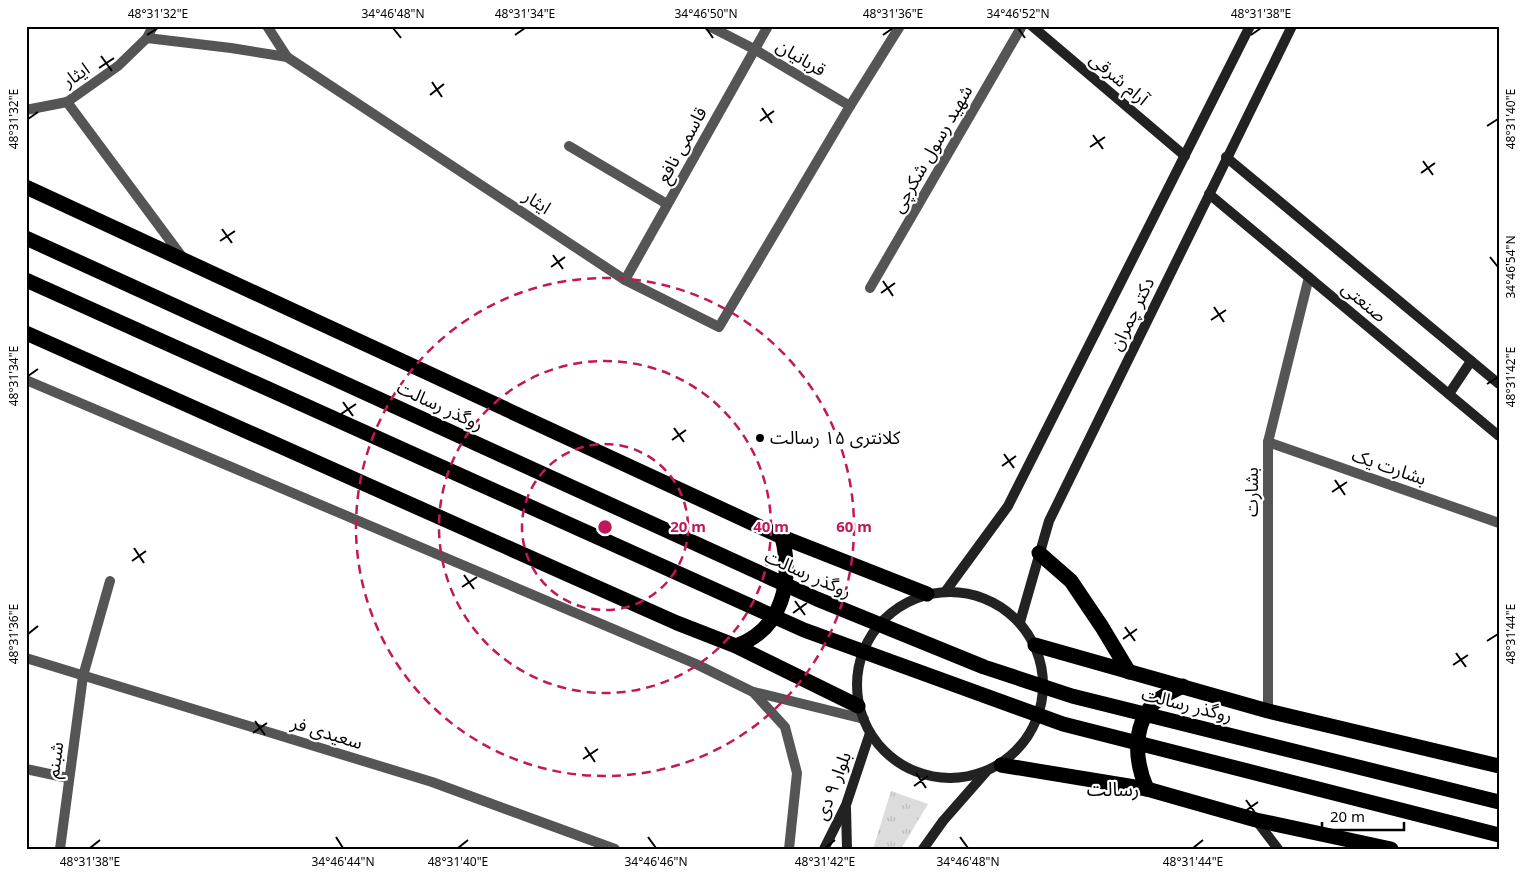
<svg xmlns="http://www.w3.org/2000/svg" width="1525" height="875" font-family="'Noto Sans','Noto Sans Arabic',sans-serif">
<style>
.grass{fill:url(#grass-tufts)}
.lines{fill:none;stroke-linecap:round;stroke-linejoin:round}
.street{stroke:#555;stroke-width:10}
.secondary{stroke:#222;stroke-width:10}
.highway{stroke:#000;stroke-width:15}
.ticks{fill:none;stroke:#000;stroke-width:2}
.ring{fill:none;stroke:#c2185b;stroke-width:2.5;stroke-dasharray:9 6}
.poi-dot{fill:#000;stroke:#fff;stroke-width:2}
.labels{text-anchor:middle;stroke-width:4.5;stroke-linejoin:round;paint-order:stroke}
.street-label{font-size:18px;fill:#000;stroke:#fff}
.poi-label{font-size:18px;fill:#000;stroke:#fff;text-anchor:start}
.neighbourhood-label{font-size:19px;fill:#000;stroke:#fff}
.centre{fill:#c2185b;stroke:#fff;stroke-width:2.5}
.ring-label{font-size:15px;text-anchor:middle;font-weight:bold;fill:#c2185b;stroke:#fff;stroke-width:4.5;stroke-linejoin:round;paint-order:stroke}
.neatline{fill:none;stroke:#000;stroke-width:2}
.ticks-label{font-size:12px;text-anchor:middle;fill:#000}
</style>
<defs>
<pattern id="grass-tufts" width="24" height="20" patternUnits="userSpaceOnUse" patternTransform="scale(1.25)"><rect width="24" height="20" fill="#dcdcdc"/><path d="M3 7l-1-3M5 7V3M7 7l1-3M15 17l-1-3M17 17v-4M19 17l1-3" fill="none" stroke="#bbb"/></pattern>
</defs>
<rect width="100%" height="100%" fill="#fff"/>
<polygon class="grass" points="891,791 928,804 901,849 873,849"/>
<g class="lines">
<g class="street">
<polyline points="267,26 287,57"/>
<polyline points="709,26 754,49 850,106"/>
<polyline points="147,38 153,26"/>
<polyline points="67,102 183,258"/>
<polyline points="26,110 67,102 118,66 147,38 231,48 287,57 625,280 719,327 850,106 900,26"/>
<polyline points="569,146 667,204"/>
<polyline points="625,280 768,26"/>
<polyline points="870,288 1022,26"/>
<polyline points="26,380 696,664 753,692 785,727 797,773 789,849"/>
<polyline points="1268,442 1499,523"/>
<polyline points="26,658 432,782 615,849"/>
<polyline points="754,692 864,719"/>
<polyline points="1268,711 1268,442 1309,277"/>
<polyline points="26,769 68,778"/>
<polyline points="60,849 83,676 110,581"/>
</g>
<g class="secondary">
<polyline points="1032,26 1185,156"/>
<polyline points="1226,157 1499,384"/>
<polyline points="1209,194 1499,436"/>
<polyline points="1449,394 1471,361"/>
<circle cx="950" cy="685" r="93"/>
<polyline points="945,592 1008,506 1250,26"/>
<polyline points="1020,622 1049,521 1292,26"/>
<polyline points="846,808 847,849"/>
<polyline points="1256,820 1278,849"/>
<polyline points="824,849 846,805 870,733"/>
<polyline points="923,849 943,821 986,772"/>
</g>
<g class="highway">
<polyline points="26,187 782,537 927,594"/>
<polyline points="26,238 817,599 984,667 1072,696 1499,802"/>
<polyline points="26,280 804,630 1063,724 1499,835"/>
<polyline points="26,333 677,623 736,646 858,706"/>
<polyline points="1039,553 1071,581 1102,627 1129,672"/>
<polyline points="1035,645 1268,711 1499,766"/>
<path d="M736 646C783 629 793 581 782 537"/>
<polyline points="1001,765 1147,789 1256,820 1391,849"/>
<path d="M1147 789C1135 762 1132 728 1153 704 1161 696 1173 691 1183 686"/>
</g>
</g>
<path class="ticks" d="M393 28 401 38M706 28 713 38M1018 28 1025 38M147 35 158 28M515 35 525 28M883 35 893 28M1251 35 1261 28M101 56 112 71M99 68 114 58M432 82 442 97M430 95 444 84M762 108 772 123M28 119 38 112M760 121 774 111M1487 126 1498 119M1093 135 1103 149M1090 147 1105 137M1423 161 1433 175M1421 173 1435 163M222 229 232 243M220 241 235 231M553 255 563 269M1490 257 1498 267M551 267 565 257M883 281 893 296M881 293 895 283M1214 307 1224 322M1211 320 1226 310M28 376 38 369M1487 384 1498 377M343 402 353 416M341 414 356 404M674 428 684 442M672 440 686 430M1004 454 1014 468M1002 466 1016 456M1335 480 1345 495M1332 492 1347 482M134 548 144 563M132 561 146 551M464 575 474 589M462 587 477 577M795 601 805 615M793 613 807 603M1125 627 1135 641M28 634 38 626M1123 639 1137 629M1487 641 1498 634M1456 653 1466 667M1453 665 1468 655M255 721 265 735M253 733 267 723M585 747 595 762M583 759 598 749M916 773 926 788M914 786 928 776M1246 800 1256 814M1244 812 1258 802M336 837 343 848M648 837 656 848M960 837 968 848M90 848 100 840M458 848 468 840M825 848 835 840M1193 848 1203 840"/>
<g class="ring">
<circle cx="605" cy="527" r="83"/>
<circle cx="605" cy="527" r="166"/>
<circle cx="605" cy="527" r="249"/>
</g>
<circle class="poi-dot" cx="760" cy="438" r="5"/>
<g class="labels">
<g class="street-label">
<text transform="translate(801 58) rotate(31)" y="6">قربانیان</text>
<text transform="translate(76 75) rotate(-34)" y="6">ایثار</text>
<text transform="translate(1119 79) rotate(40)" y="6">آرام شرقی</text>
<text transform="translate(682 145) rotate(-61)" y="6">قاسمی نافع</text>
<text transform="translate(932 149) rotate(-60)" y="6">شهید رسول شکرچی</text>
<text transform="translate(537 202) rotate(33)" y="6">ایثار</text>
<text transform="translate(1364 302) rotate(40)" y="6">صنعتی</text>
<text transform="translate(1132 314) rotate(-64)" y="6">دکتر چمران</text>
<text transform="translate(440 406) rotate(25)" y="6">روگذر رسالت</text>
<text transform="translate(1389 467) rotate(19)" y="6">بشارت یک</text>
<text transform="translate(1252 492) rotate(-90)" y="6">بشارت</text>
<text transform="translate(808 574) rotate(24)" y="6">روگذر رسالت</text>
<text transform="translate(1187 705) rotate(14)" y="6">روگذر رسالت</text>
<text transform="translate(327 733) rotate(17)" y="6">سعیدی فر</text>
<text transform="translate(55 760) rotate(-82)" y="6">شبنم</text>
<text transform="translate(833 786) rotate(-69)" y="6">بلوار ۹ دی</text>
</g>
<g class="poi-label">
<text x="770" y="444">کلانتری ۱۵ رسالت</text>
</g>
<g class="neighbourhood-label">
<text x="1113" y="796">رسالت</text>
</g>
</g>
<circle cx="605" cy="527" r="8" class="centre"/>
<g class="ring-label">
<text x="688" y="532">20 m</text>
<text x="771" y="532">40 m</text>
<text x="854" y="532">60 m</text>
</g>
<rect width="1525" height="875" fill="none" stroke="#ffffff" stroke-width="55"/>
<path d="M1322 822v8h82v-8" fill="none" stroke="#000000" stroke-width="2.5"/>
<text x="1330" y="822" font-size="15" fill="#000000" stroke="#ffffff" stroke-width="4" paint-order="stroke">20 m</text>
<rect x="28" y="28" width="1470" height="820" class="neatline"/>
<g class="ticks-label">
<text x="158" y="18">48°31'32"E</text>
<text x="393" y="18">34°46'48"N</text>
<text x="525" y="18">48°31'34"E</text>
<text x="706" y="18">34°46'50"N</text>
<text x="893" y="18">48°31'36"E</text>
<text x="1018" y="18">34°46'52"N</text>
<text x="1261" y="18">48°31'38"E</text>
<text transform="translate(14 119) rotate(-90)" y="4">48°31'32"E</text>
<text transform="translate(1511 119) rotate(-90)" y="4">48°31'40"E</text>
<text transform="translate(1511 267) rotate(-90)" y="4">34°46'54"N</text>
<text transform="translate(14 376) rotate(-90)" y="4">48°31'34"E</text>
<text transform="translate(1511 377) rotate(-90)" y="4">48°31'42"E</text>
<text transform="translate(14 634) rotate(-90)" y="4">48°31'36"E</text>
<text transform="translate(1511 634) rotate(-90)" y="4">48°31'44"E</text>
<text x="90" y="866">48°31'38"E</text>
<text x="343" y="866">34°46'44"N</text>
<text x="458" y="866">48°31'40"E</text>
<text x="656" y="866">34°46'46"N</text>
<text x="825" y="866">48°31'42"E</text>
<text x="968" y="866">34°46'48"N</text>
<text x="1193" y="866">48°31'44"E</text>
</g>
</svg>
